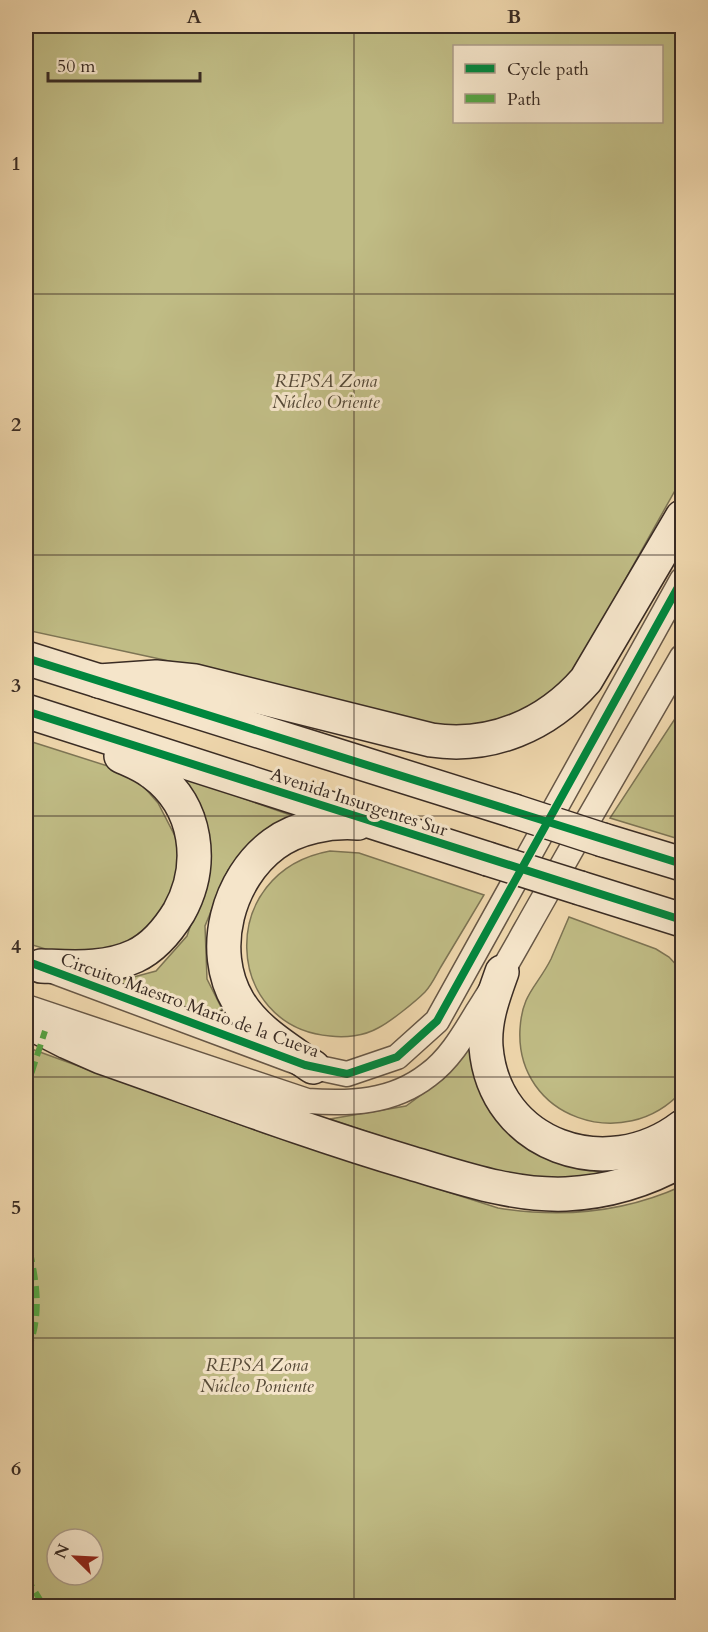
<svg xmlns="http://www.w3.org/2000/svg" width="708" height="1632" font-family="Cardo,serif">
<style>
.green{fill:#c0bc85;stroke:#7d7454;stroke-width:1.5;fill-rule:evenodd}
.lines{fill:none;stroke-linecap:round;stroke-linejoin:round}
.street-casing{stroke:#675746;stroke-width:27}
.secondary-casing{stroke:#3a2c24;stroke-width:36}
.street{stroke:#f5e5ca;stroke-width:24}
.secondary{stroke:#f5e5ca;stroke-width:33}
.secondary-bridge-casing{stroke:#3a2c24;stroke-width:36;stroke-linecap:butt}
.secondary-bridge{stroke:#f5e5ca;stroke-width:33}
.quiet{stroke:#54a442;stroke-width:6;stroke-dasharray:12 6;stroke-linecap:butt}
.cycleway-casing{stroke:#f5e5ca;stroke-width:11}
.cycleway{stroke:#00873e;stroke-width:8}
.grid{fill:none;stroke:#3a2c24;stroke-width:1.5;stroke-opacity:0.55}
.labels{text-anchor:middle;stroke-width:6;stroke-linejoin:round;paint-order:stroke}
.park-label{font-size:18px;font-style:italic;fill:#554937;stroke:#f5e5ca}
.street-label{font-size:18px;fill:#3a2c24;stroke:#f5e5ca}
.neatline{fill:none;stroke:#3a2c24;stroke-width:2}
.grid-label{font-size:20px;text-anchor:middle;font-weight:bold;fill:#3a2c24}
</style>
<rect width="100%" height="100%" fill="#efd7ad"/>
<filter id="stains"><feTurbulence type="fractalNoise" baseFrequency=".00333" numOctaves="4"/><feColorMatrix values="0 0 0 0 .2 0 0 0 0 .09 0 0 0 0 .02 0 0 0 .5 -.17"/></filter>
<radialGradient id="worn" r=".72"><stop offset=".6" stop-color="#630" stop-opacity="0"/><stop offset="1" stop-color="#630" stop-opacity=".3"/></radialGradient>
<g class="green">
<path d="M26 26H682V478L583 655 572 674 551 695 508 719 457 729 302 695 169 661 26 630ZM454 46H662V122H454Z"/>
<polygon points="682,708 682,840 610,818"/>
<polygon points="26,740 117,769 137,779 158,803 178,842 176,892 143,935 107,956 52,951 26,943"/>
<polygon points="175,774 293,816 228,870 205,926 207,979 228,1021 111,983 156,971 187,936 205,882 204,813"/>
<path d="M330 851 359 853 484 895C470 918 456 942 442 965 437 973 432 985 425 992 415 1002 390 1022 378 1028 364 1036 345 1038 330 1036 223 1027 215 872 330 851Z"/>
<path d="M569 917 656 949 669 957 682 971V1091C625 1155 515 1118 520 1029 522 993 537 987 551 959 557 945 563 931 569 917Z"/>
<polygon points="472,1045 577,1166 621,1178 552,1181 495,1175 330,1119 406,1106 444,1078"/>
<path d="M26 1047 263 1133 498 1208C561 1218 623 1213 682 1186V1606H26ZM57 1539H93V1575H57Z"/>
</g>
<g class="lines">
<defs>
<g id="street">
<polyline points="26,961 305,1065 347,1074 397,1057 437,1021 682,580"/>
<path d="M26 1007 307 1101C350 1104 392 1103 428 1075 450 1059 464 1034 478 1011 498 980 515 949 533 917 582 830 632 743 682 657"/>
</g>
<g id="secondary">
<polyline points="26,658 514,811"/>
<path d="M99 681 156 677 195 681 431 740C491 749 547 725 586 680L682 517"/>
<polyline points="26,711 488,859"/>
<polyline points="603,840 682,864"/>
<polyline points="580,888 682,920"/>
<path d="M41 966C73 967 105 970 135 956 154 947 168 930 179 912 205 865 198 806 153 773 143 765 132 761 121 756"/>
<path d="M502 972C493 997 484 1021 486 1047 494 1147 607 1184 682 1127"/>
<path d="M26 1021 67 1042 101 1057C204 1093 306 1132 411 1163 462 1178 512 1196 566 1194 609 1192 645 1181 682 1160"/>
<path d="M313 1067C286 1048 255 1030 238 1001 208 950 228 878 274 844 297 827 330 821 358 823"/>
</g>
</defs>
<use href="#street" class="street-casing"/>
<use href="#secondary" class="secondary-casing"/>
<use href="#street" class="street"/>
<use href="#secondary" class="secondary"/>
<defs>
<g id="secondary-bridge">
<polyline points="514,811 603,840"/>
<polyline points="488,859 580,888"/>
</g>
</defs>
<use href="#secondary-bridge" class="secondary-bridge-casing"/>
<use href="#secondary-bridge" class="secondary-bridge"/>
<g class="quiet">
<polyline points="26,1090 45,1031"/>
<path d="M26 1233C35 1277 45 1311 26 1354"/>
<polyline points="26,1577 44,1606"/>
</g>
<defs>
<g id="cycleway">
<polyline points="26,658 682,864"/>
<polyline points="26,711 682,920"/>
<polyline points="26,961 305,1065 347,1074 397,1057 437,1021 682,580"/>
</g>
</defs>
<use href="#cycleway" class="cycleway-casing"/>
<use href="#cycleway" class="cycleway"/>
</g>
<path class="grid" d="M354 26V1606M26 294H682M26 555H682M26 816H682M26 1077H682M26 1338H682"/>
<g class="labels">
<g class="park-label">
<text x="326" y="387">REPSA Zona<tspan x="326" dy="21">Núcleo Oriente</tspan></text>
<text x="257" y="1371">REPSA Zona<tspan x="257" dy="21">Núcleo Poniente</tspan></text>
</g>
<g class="street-label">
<text transform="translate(359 802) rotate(18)" y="6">Avenida Insurgentes Sur</text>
<text transform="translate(190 1005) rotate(20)" y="6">Circuito Maestro Mario de la Cueva</text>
</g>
</g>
<rect width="708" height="1632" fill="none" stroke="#efd7ad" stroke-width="66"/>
<rect x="453" y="45" width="210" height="78" fill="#f5e5ca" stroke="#aa9b88" stroke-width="1.5"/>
<rect x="465" y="64" width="30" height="9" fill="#00873e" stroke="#aa9b88" stroke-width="1.5"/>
<text x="507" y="75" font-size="18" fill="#3a2c24">Cycle path</text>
<rect x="465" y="94" width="30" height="9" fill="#54a442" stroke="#aa9b88" stroke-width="1.5"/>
<text x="507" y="105" font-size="18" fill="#3a2c24">Path</text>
<g transform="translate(75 1557) rotate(294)"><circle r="28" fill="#f5e5ca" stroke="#aa9b88" stroke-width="1.5"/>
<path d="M0-4.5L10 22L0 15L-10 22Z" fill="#8f2418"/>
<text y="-9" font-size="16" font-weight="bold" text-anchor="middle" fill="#3a2c24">N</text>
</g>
<path d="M48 72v9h152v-9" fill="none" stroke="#3a2c24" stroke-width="3"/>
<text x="57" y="72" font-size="18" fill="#3a2c24" stroke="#f5e5ca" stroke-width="4.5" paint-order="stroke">50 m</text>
<rect x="33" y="33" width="642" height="1566" class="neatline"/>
<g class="grid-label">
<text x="194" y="23">A</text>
<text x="514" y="23">B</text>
<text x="16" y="170">1</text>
<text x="16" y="431">2</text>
<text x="16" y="692">3</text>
<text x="16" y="953">4</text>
<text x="16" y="1214">5</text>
<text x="16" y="1475">6</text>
</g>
<rect width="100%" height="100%" filter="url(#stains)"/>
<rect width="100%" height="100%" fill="url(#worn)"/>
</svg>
